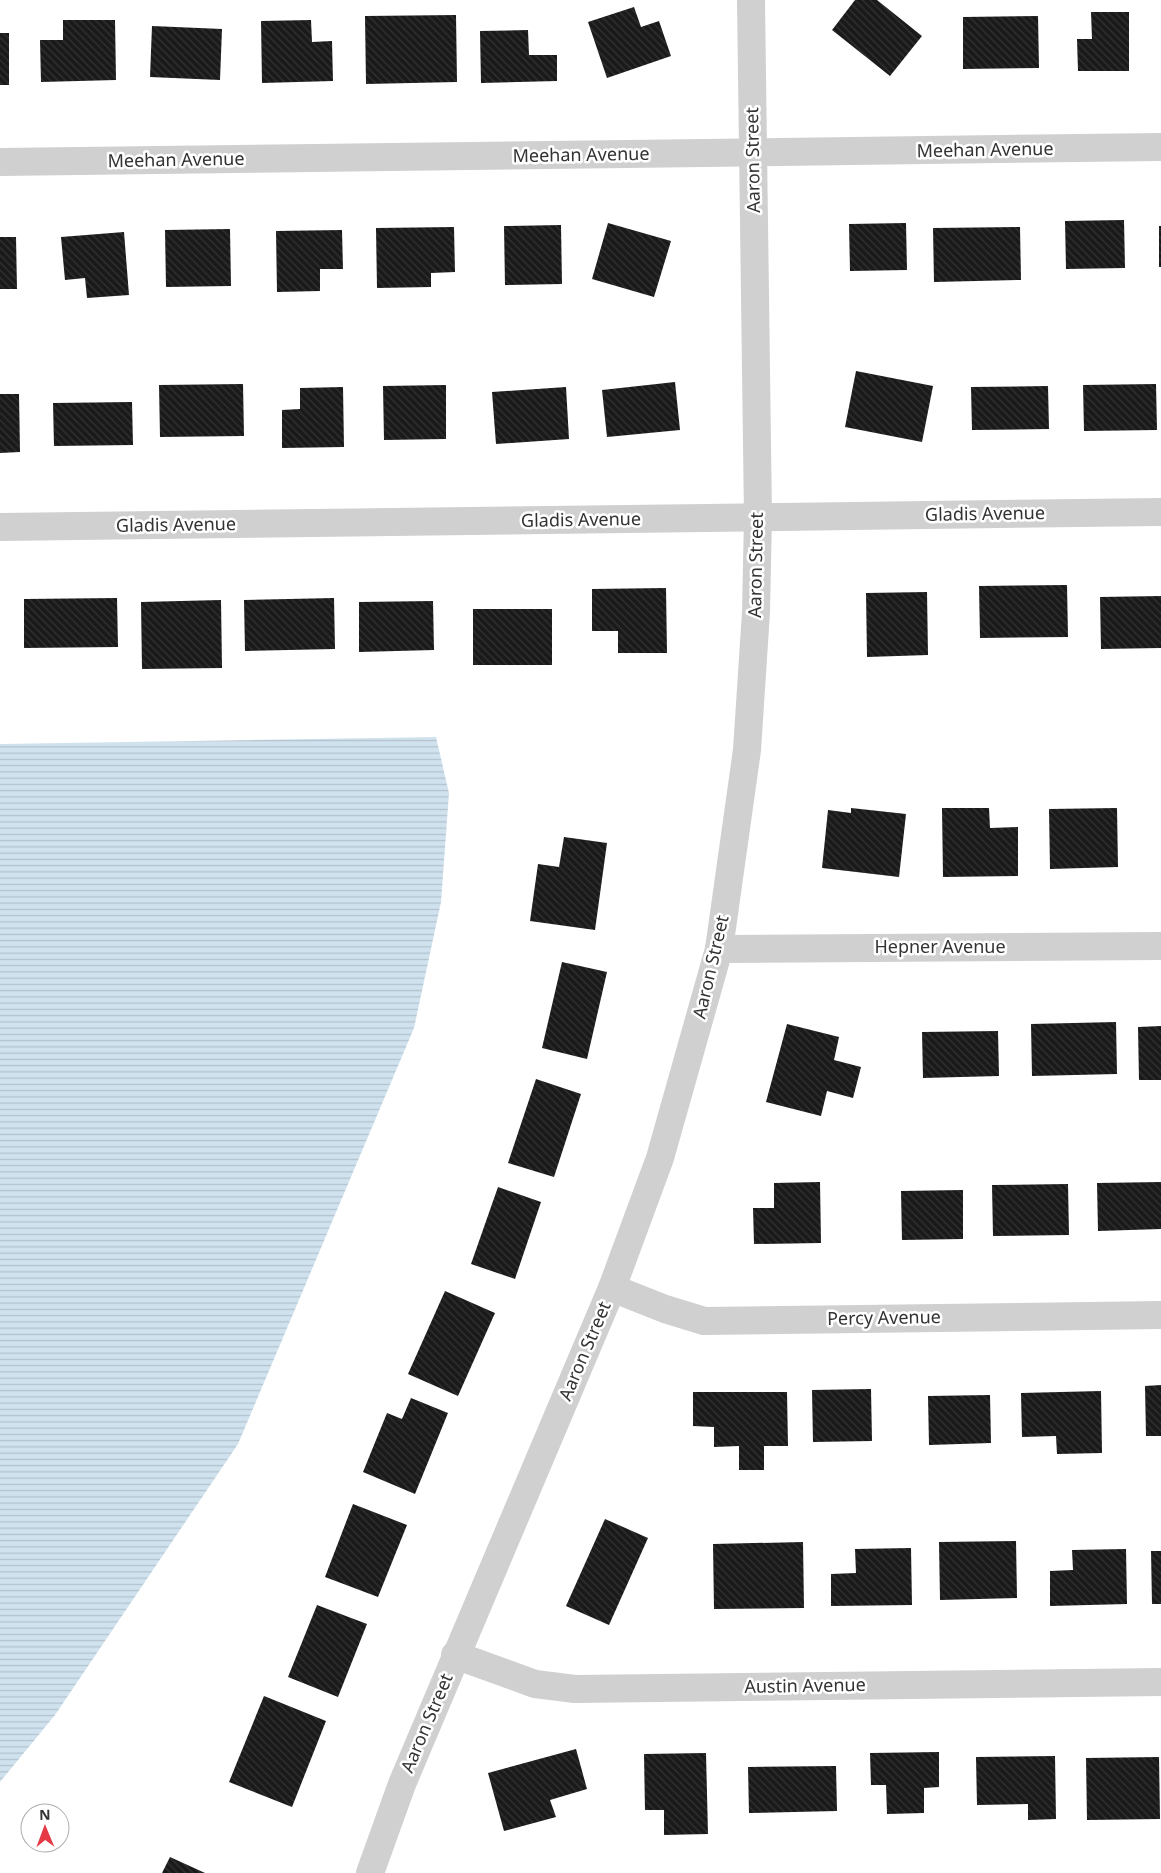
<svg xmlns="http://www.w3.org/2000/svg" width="1161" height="1873" font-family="'Noto Sans',sans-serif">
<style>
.water{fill:url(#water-rules)}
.building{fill:url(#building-back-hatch)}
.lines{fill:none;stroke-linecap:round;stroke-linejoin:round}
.minor{stroke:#d0d0d0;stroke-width:28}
.labels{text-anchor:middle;stroke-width:5;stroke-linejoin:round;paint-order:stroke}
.street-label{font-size:18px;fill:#333;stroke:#fff}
</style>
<defs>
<pattern id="water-rules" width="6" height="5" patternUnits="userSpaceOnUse" patternTransform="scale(1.25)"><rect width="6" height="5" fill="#cfe2ee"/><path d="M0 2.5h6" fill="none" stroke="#b2c2cd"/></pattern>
<pattern id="building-back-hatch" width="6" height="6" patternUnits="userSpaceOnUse" patternTransform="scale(1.25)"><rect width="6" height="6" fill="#1a1a1a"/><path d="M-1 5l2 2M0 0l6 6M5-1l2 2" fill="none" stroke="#333"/></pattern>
</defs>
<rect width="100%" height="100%" fill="#fff"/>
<polygon class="water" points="436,737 449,793 441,902 414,1028 238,1444 55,1715 0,1782 0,744"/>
<g class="building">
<polygon points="855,0 877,0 922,36 890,76 832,30"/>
<polygon points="634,7 641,27 659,21 671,56 607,78 588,22"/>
<polygon points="1091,12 1129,12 1129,71 1078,71 1077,39 1092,39"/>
<polygon points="456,15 457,82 366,84 365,16"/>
<polygon points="1038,16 1039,68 963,69 963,17"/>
<polygon points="63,20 115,20 116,80 41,82 40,40 63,40"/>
<polygon points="311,20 312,42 332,41 333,81 262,83 261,21"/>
<polygon points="152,26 222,29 220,80 150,77"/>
<polygon points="528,30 529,55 557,55 557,81 481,83 480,31"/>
<rect x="0" y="33" width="9" height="52"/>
<polygon points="1124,220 1125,268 1066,269 1065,221"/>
<polygon points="608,223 671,241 654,297 592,279"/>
<polygon points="906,223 907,270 850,271 849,224"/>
<polygon points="561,225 562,284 505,285 504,226"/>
<rect x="1159" y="226" width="2" height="41"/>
<polygon points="454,227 455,272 431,273 431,287 377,288 376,228"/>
<polygon points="1020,227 1021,280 934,282 933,228"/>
<polygon points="230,229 231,286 166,287 165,230"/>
<polygon points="342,230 343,269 320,269 320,291 277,292 276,231"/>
<polygon points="124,232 129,295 87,298 85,278 65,280 61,237"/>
<polygon points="0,237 16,237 17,289 0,289"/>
<polygon points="856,371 933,386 922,442 845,427"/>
<polygon points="675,382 680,430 607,437 602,390"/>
<polygon points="243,384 244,436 160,437 159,385"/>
<polygon points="1156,384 1157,430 1084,431 1083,385"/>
<polygon points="446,385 446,439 384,440 383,386"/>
<polygon points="1048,386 1049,429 972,430 971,387"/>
<polygon points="343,387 344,447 282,448 282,410 300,409 300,388"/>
<polygon points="566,387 569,439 496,444 492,392"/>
<polygon points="0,394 19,394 20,452 0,453"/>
<polygon points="132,402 133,445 54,446 53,403"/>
<polygon points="1067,585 1068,637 980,638 979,586"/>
<polygon points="666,588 667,653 618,653 618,631 592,631 592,589"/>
<polygon points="927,592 928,655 867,657 866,593"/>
<polygon points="1161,596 1161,648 1101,649 1100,597"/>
<polygon points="117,598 118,647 24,648 24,599"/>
<polygon points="334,598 335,649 245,651 244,600"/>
<polygon points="221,600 222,668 142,669 141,602"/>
<polygon points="433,601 434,650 359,652 359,602"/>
<rect x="473" y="609" width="79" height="56"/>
<polygon points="851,808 906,814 899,877 822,868 828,810 851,813"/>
<polygon points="942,808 989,808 990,828 1018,827 1018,876 943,877"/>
<polygon points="1117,808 1118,867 1050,869 1049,809"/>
<polygon points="564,837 607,843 595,930 530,921 538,864 559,867"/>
<polygon points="562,962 607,972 587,1059 542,1048"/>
<polygon points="1116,1022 1117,1074 1032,1076 1031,1024"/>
<polygon points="787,1024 839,1037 834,1060 861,1067 853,1098 827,1091 821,1116 766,1102"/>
<polygon points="1161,1026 1161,1080 1139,1080 1138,1027"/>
<polygon points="998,1031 999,1076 923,1078 922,1032"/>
<polygon points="536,1079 581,1094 554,1177 508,1163"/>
<polygon points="820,1182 821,1243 754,1244 753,1208 774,1208 774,1183"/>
<polygon points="1161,1182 1161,1229 1098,1231 1097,1183"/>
<polygon points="1068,1184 1069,1235 993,1236 992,1185"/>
<polygon points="498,1187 541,1202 515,1279 471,1264"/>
<polygon points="963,1190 963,1239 902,1240 901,1191"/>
<polygon points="445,1291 495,1313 458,1396 408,1374"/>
<polygon points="1161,1385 1161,1436 1146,1436 1145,1386"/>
<polygon points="871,1389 872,1441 813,1442 812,1390"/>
<polygon points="1101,1391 1102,1453 1057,1454 1056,1436 1022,1437 1021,1393"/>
<polygon points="693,1392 787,1392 788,1446 764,1446 764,1470 739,1470 739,1446 714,1447 714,1427 693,1426"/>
<polygon points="990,1395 991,1443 929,1445 928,1396"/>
<polygon points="411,1398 448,1413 415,1494 363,1472 387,1413 402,1419"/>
<polygon points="353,1504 407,1525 378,1597 325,1577"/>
<polygon points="605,1519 648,1538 609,1625 566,1606"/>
<polygon points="1016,1541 1017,1598 940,1600 939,1542"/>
<polygon points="803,1542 804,1608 714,1609 713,1544"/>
<polygon points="911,1548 912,1605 831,1606 831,1574 856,1573 855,1549"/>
<polygon points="1126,1549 1127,1604 1050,1606 1050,1571 1073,1570 1072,1550"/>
<polygon points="1151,1551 1161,1551 1161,1604 1152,1604"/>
<polygon points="317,1605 367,1624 338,1697 288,1677"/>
<polygon points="264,1696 326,1721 292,1807 229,1782"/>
<polygon points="576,1749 587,1789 550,1800 556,1817 504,1831 488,1773"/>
<polygon points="939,1752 939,1787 924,1788 924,1813 887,1814 886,1785 871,1785 870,1753"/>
<polygon points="706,1753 708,1834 664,1835 664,1810 645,1810 644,1754"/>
<polygon points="1055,1756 1056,1819 1028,1820 1028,1804 977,1805 976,1757"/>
<polygon points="1159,1757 1160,1819 1087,1820 1086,1758"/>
<polygon points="836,1766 837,1811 749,1813 748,1767"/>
<polygon points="170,1857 205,1873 162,1873"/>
</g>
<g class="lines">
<g class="minor">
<polyline points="0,162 1161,147"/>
<polyline points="0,527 1161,512"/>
<polyline points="719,949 1161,946"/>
<polyline points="612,1288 665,1309 704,1321 1161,1315"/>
<polyline points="455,1655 535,1684 575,1689 1161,1682"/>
<polyline points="370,1873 402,1784 612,1288 660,1158 719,949 747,750 756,612 758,517 751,0"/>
</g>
</g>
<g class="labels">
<g class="street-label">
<text transform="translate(985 150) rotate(-1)" y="6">Meehan Avenue</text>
<text transform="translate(581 155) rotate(-1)" y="6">Meehan Avenue</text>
<text transform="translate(176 160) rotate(-1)" y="6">Meehan Avenue</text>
<text transform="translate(753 160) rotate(-91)" y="6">Aaron Street</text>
<text transform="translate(985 514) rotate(-1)" y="6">Gladis Avenue</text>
<text transform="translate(581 520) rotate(-1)" y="6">Gladis Avenue</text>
<text transform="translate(176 525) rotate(-1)" y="6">Gladis Avenue</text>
<text transform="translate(756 565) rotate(-89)" y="6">Aaron Street</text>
<text x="940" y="953">Hepner Avenue</text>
<text transform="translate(711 967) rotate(-77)" y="6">Aaron Street</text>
<text transform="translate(884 1318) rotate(-1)" y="6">Percy Avenue</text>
<text transform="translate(585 1351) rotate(-67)" y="6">Aaron Street</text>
<text transform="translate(805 1686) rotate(-1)" y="6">Austin Avenue</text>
<text transform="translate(427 1723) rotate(-67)" y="6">Aaron Street</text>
</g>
</g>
<g transform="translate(45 1828) rotate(359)"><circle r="24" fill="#ffffff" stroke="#adadad"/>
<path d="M0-4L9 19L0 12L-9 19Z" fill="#e63946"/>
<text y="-8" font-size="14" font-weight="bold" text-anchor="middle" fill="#333333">N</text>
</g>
</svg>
